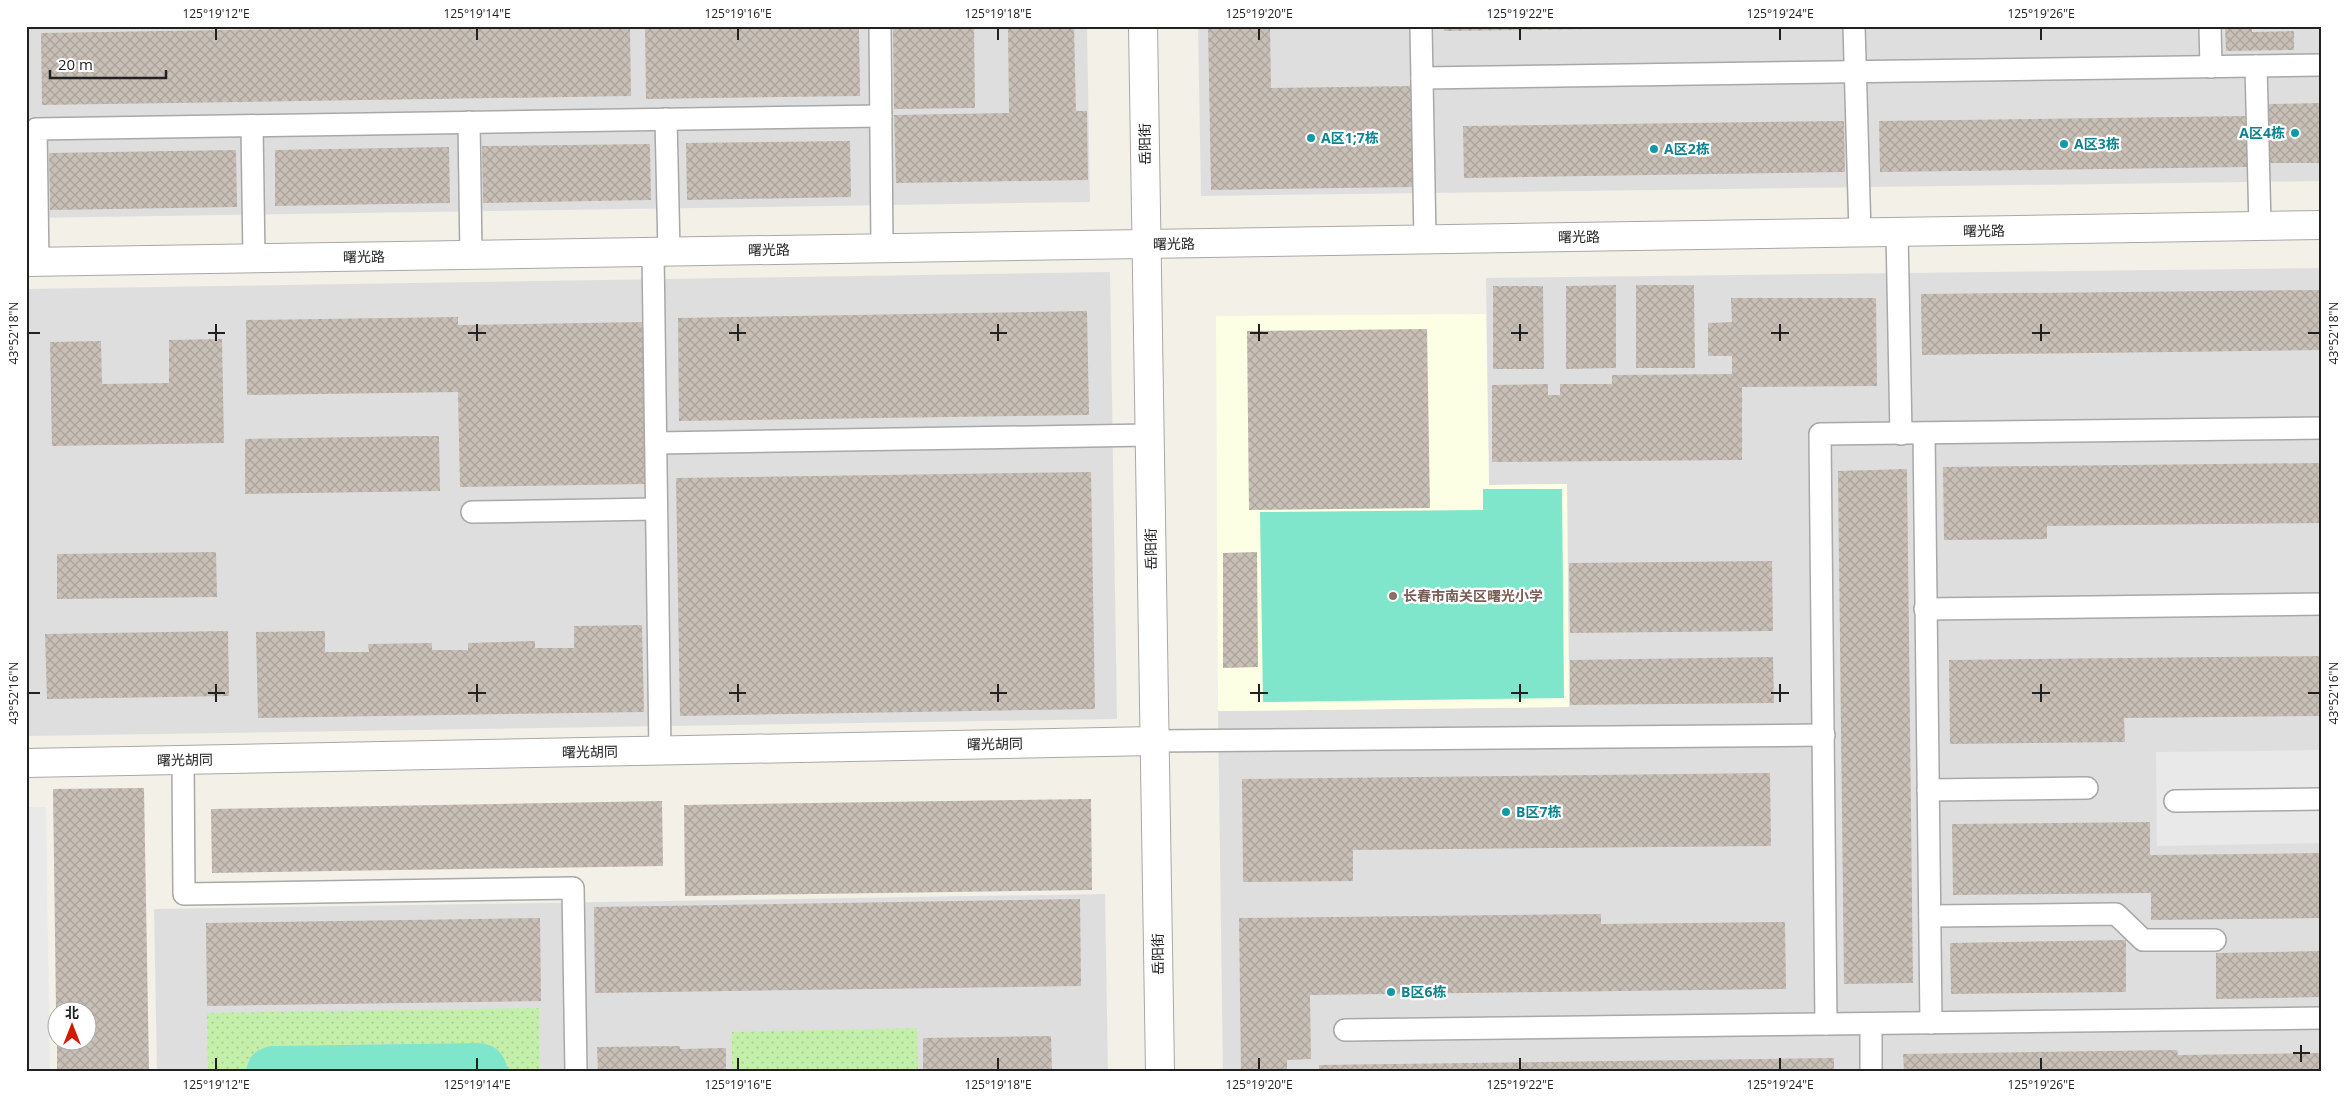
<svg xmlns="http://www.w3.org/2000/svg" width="2348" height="1098" font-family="'Open Sans','Noto Sans SC',sans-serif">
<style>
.residential{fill:#dfdede}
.education{fill:#fcffe3}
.grass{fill:url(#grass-dots)}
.pitch{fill:#80e6cb}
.parking{fill:#e9e9e9}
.building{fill:url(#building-cross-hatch)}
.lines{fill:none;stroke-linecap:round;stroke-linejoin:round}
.service-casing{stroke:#a8a8a8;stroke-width:24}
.minor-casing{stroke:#a8a8a8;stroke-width:30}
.tertiary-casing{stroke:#a8a8a8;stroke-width:30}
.service{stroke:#fff;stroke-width:21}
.minor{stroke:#fff;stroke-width:28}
.tertiary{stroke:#fff;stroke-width:28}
.ticks{fill:none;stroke:#212121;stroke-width:2}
.culture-dot{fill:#0f9aa8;stroke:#fff;stroke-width:2}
.education-dot{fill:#8d6e63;stroke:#fff;stroke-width:2}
.labels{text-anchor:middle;stroke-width:4.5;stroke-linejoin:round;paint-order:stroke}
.culture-label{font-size:14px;font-weight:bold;fill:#0d838f;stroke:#fff;text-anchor:start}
.street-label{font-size:14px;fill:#212121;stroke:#fff}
.education-label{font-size:14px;font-weight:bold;fill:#785e54;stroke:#fff;text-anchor:start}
.neatline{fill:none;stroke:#212121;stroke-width:2}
.ticks-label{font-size:12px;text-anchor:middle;fill:#212121}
</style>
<defs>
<pattern id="grass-dots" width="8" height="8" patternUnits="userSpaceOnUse" patternTransform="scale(1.25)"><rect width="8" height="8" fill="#c4efaa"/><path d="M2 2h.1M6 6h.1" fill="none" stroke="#a8cd92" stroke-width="1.8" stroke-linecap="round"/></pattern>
<pattern id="building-cross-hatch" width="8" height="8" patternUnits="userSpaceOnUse" patternTransform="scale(1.25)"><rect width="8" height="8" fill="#c8bfb6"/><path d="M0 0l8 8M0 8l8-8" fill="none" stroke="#aca49c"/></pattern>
</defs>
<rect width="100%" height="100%" fill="#f2f0e7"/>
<g class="residential">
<polygon points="27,26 1087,26 1090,202 30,218"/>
<polygon points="1198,26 2322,26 2322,181 1201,196"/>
<polygon points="2322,268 2322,1072 1223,1072 1218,711 1569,707 1567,484 1489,485 1486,278"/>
<polygon points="1110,272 1117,719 26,736 26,289"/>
<polygon points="1105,894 1108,1072 157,1072 154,909"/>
</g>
<polygon class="education" points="1486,314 1489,485 1567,484 1569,707 1218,711 1216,316"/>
<g class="grass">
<path d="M539 1008 540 1072H508C505 1056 495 1045 479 1043L271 1046 247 1062 246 1072H208L207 1013Z"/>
<polygon points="917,1028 918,1072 732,1072 732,1032"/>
</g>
<g class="pitch">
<polygon points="1483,489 1562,489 1564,698 1263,702 1260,512 1483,510"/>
<path d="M479 1043C497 1045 505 1054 508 1072H246C248 1056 256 1049 271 1046Z"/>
</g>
<g class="parking">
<polygon points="2322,750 2322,843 2157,846 2156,752"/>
<polygon points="26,807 46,807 50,1072 26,1072"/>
</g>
<g class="building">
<polygon points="474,26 630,26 631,96 42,105 41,33"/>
<polygon points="645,26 859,26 860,96 646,99"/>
<polygon points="893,26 974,26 975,108 894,109"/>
<polygon points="1008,26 1074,26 1076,111 1087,111 1088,180 896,183 894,115 1009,113"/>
<polygon points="1208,26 1270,26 1271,88 1412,86 1413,187 1211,190"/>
<polygon points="1444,26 1674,26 1674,28 1444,31"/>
<polygon points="2225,26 2252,26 2252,32 2294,31 2294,50 2226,51"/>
<polygon points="2322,103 2322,163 2269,163 2268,104"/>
<polygon points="2248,116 2248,167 1880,172 1879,121"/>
<polygon points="1844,121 1845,172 1464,178 1463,126"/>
<polygon points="850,141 851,197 687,200 686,143"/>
<polygon points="650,144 651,200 483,203 482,146"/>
<polygon points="449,147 450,203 275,206 275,150"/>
<polygon points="236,150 237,207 50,210 49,153"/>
<polygon points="1616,285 1616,368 1566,369 1566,286"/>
<polygon points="1636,285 1694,285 1695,368 1636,368"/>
<polygon points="1493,286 1543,286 1544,369 1493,369"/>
<polygon points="2322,290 2322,350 1922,355 1921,294"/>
<polygon points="1731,298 1876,298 1877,386 1742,387 1742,460 1492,462 1492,385 1548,384 1548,395 1560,395 1560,384 1612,384 1612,375 1732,374 1732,356 1708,356 1708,323 1732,322"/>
<polygon points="1087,311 1089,415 679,421 678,318"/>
<polygon points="458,317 458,325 644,322 647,484 460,487 458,392 247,395 246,320"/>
<polygon points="1427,329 1430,508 1249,510 1247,331"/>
<polygon points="222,339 224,443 52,446 50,342 101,341 102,384 169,383 169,340"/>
<polygon points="420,436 439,436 440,491 245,494 245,439"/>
<polygon points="2322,463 2322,523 2047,526 2047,539 1944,540 1943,467"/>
<polygon points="1907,469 1913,983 1844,984 1838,471"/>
<polygon points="1091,472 1095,709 680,716 676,478"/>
<polygon points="216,552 217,597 57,599 57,554"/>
<polygon points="1257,552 1258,667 1223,668 1223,553"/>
<polygon points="1772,561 1773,631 1570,633 1569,563"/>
<polygon points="642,625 644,712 258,718 256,632 325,631 325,652 369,652 368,644 432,643 432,650 468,650 468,643 535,641 535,648 574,648 574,626"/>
<polygon points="228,631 229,696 47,699 45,634"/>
<polygon points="2322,656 2322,716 2124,718 2125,742 1950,744 1949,660"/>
<polygon points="1773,657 1774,703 1570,705 1570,660"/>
<polygon points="1770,773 1771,846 1353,850 1353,881 1243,882 1242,779"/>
<polygon points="144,788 149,1072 57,1072 57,1040 88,1040 88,1010 56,1010 53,789"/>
<polygon points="1091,799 1092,890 685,896 684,805"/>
<polygon points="662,801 663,866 212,873 211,809"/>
<polygon points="2150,822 2150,855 2322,853 2322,918 2151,920 2151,893 1953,895 1952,824"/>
<polygon points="1080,899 1081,986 595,993 594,907"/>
<polygon points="1601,914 1601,924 1785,922 1786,989 1310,995 1311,1059 1287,1060 1287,1072 1241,1072 1239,918"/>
<polygon points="540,918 541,1001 207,1006 206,923"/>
<polygon points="2126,940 2126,992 1951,994 1950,943"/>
<polygon points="2322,951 2322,997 2216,999 2216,953"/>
<polygon points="1051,1036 1052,1072 923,1072 923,1038"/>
<polygon points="680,1046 680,1049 726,1048 726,1072 598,1072 597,1047"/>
<polygon points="2177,1050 2178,1055 2322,1053 2322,1072 1904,1072 1903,1054"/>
<polygon points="1834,1058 1834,1072 1319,1072 1319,1065"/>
</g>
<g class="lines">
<defs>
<g id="service">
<polyline points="880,26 882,248"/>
<polyline points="1421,26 1425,240"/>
<polyline points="1854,26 1860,233"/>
<polyline points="2210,26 2211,67"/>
<polyline points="2256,66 2260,226"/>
<polyline points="1422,78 2322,65"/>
<polyline points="666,119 669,252"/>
<polyline points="469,122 471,255"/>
<polyline points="252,126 254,259"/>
<polyline points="1897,232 1901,434"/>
<polyline points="653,252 660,751"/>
<polyline points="38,262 36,129 881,116"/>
<polyline points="2322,428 1820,434 1826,1024 2322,1018"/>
<polyline points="1924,433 1931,1023"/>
<polyline points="656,443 1149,435"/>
<polyline points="472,512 656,509"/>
<polyline points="1925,609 2322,604"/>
<polyline points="1154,741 1824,735"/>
<polyline points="183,760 184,894 573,888 576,1072"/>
<polyline points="1928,790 2087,788"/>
<polyline points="2175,801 2322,799"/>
<polyline points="1930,916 2116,914 2143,940 2215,940"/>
<polyline points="1871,1024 1871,1072"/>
<polyline points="1345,1030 1826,1024"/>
</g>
<polyline id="minor" points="26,763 1154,741"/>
<g id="tertiary">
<polyline points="1143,26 1160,1072"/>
<polyline points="26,262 2322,225"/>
</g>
</defs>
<use href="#service" class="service-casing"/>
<use href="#minor" class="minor-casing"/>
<use href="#tertiary" class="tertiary-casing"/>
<use href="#service" class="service"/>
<use href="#minor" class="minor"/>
<use href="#tertiary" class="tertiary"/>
</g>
<path class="ticks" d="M216 28V40M477 28V40M738 28V40M998 28V40M1259 28V40M1520 28V40M1780 28V40M2041 28V40M216 324V341M477 324V341M738 324V341M998 324V341M1259 324V341M1520 324V341M1780 324V341M2041 324V341M28 333H40M208 333H225M468 333H486M729 333H746M990 333H1007M1250 333H1268M1511 333H1528M1771 333H1789M2032 333H2050M2308 333H2320M216 684V702M477 684V702M738 684V702M998 684V702M1259 684V702M1520 684V702M1780 684V702M2041 684V702M28 693H40M208 693H225M468 693H486M729 693H746M990 693H1007M1250 693H1268M1511 693H1528M1771 693H1789M2032 693H2050M2308 693H2320M2301 1045V1062M2293 1053H2310M216 1058V1070M477 1058V1070M738 1058V1070M998 1058V1070M1259 1058V1070M1520 1058V1070M1780 1058V1070M2041 1058V1070"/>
<g class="culture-dot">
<circle cx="2295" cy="133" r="5"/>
<circle cx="1311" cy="138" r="5"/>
<circle cx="2064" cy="144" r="5"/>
<circle cx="1654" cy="149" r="5"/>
<circle cx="1506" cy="812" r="5"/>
<circle cx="1391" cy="992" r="5"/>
</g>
<circle class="education-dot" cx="1393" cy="596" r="5"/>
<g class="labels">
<g class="culture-label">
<text x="2285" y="138" text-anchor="end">A区4栋</text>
<text x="1321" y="143">A区1;7栋</text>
<text x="2074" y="149">A区3栋</text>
<text x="1664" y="154">A区2栋</text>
<text x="1516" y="817">B区7栋</text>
<text x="1401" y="997">B区6栋</text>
</g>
<g class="street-label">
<text transform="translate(1145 144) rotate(-91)" y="5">岳阳街</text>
<text transform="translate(1984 231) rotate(-1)" y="5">曙光路</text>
<text transform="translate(1579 237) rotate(-1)" y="5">曙光路</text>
<text transform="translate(1174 244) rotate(-1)" y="5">曙光路</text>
<text transform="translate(769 250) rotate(-1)" y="5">曙光路</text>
<text transform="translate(364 257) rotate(-1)" y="5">曙光路</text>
<text transform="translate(1151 549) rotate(-91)" y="5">岳阳街</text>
<text transform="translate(995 744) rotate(-1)" y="5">曙光胡同</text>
<text transform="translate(590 752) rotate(-1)" y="5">曙光胡同</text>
<text transform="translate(185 760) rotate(-1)" y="5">曙光胡同</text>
<text transform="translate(1158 954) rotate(-91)" y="5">岳阳街</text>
</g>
<g class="education-label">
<text x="1403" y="601">长春市南关区曙光小学</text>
</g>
</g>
<rect width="2348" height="1098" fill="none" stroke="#ffffff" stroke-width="55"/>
<g transform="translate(72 1026)"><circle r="24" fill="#ffffff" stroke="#a6a6a6"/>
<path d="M0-4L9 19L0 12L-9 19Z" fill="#d21a00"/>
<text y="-8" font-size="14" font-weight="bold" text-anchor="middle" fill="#212121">北</text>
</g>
<path d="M50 70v8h116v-8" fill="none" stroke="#212121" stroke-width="2.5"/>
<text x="58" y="70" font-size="15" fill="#212121" stroke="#ffffff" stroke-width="4" paint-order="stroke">20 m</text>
<rect x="28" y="28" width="2292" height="1042" class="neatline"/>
<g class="ticks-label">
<text x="216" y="18">125°19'12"E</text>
<text x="477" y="18">125°19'14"E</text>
<text x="738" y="18">125°19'16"E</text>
<text x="998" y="18">125°19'18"E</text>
<text x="1259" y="18">125°19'20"E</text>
<text x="1520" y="18">125°19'22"E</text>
<text x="1780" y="18">125°19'24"E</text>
<text x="2041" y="18">125°19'26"E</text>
<text transform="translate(14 333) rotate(-90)" y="4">43°52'18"N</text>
<text transform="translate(2334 333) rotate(-90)" y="4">43°52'18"N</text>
<text transform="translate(14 693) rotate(-90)" y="4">43°52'16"N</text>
<text transform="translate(2334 693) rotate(-90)" y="4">43°52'16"N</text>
<text x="216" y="1089">125°19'12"E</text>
<text x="477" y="1089">125°19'14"E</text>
<text x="738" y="1089">125°19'16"E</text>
<text x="998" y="1089">125°19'18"E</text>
<text x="1259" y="1089">125°19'20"E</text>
<text x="1520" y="1089">125°19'22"E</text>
<text x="1780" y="1089">125°19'24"E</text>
<text x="2041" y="1089">125°19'26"E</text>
</g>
</svg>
